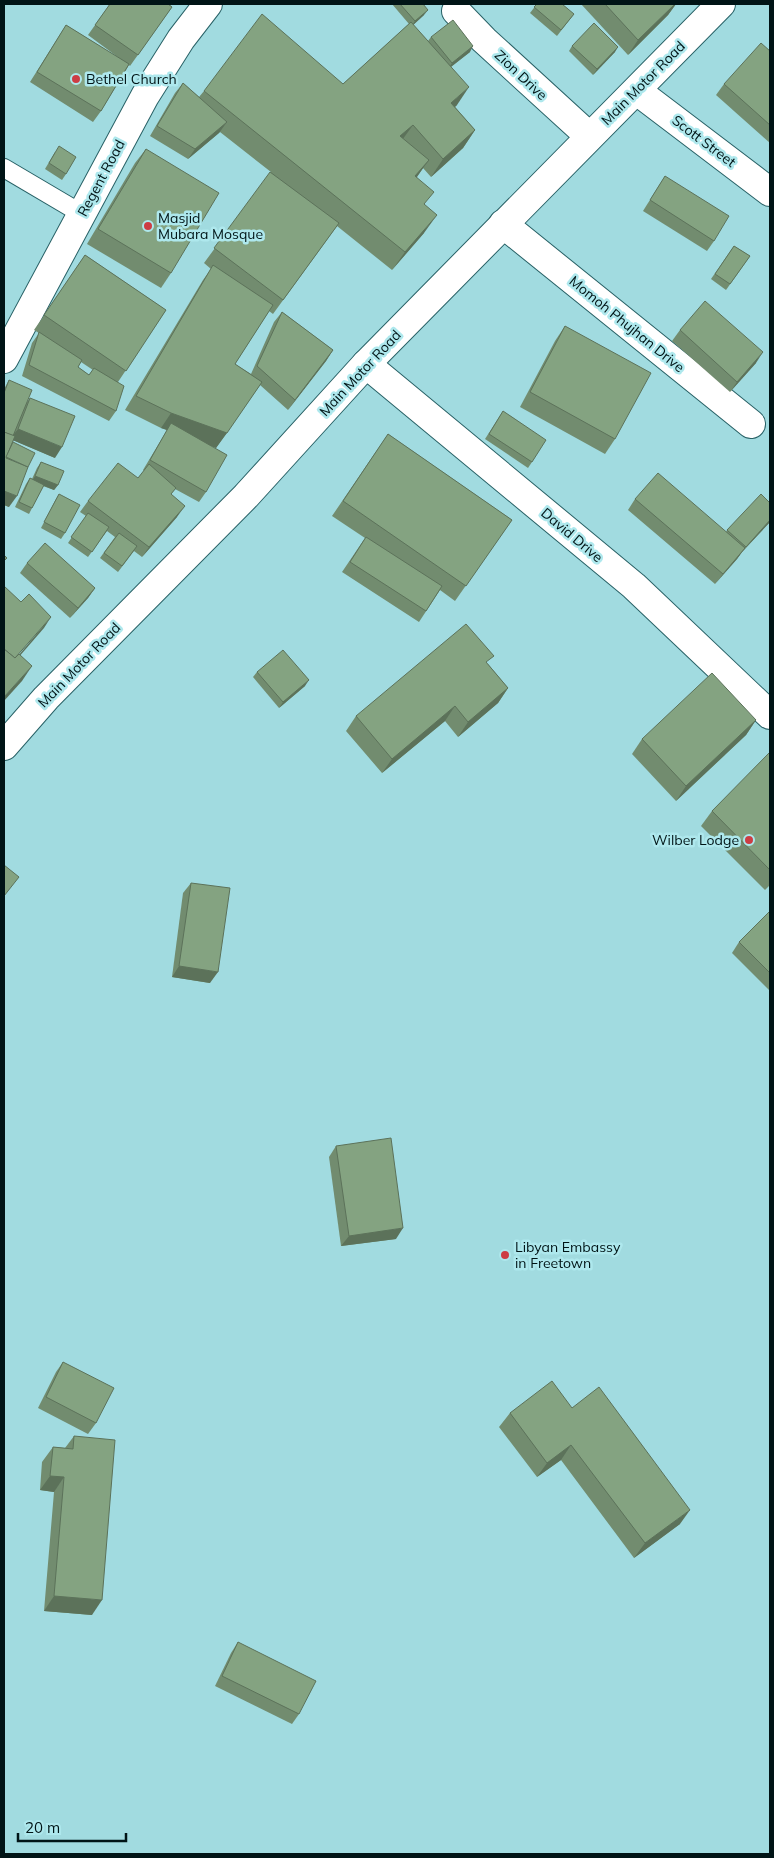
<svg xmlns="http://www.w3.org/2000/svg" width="774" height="1858" font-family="Mulish,sans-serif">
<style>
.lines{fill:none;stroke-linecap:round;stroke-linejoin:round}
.lane-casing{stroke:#286166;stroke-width:20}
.street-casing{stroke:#286166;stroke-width:30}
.secondary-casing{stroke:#286166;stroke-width:30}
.lane{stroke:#fff;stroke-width:18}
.street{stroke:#fff;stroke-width:28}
.secondary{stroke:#fff;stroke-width:28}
.wall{fill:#728c6f;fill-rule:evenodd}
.shaded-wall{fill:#5c725a}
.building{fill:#84a381;stroke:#5c725a}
.poi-dot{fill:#cd3d44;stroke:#aee8ed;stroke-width:2}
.labels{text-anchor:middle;stroke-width:5;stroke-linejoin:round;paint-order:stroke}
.street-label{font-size:14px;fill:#001416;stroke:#aee8ed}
.poi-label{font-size:14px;fill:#001416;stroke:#aee8ed;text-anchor:start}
</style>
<rect width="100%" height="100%" fill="#a1dbe0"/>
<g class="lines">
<defs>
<polyline id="lane" points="4,168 82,214"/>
<g id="street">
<polyline points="456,11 484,40 589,136"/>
<polyline points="637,91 770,192"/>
<polyline points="503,224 751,424"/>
<polyline points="366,364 634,586 770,715"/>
</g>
<g id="secondary">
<polyline points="4,359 145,96 181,39 208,4"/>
<polyline points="4,746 46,698 246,496 366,364 721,4"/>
</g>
</defs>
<use href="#lane" class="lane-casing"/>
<use href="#street" class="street-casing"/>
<use href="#secondary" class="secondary-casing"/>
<use href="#lane" class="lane"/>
<use href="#street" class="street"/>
<use href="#secondary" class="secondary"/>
</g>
<g class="wall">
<polygon points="110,4 169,4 172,7 130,66 129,65 101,111 93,122 30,82 66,25 119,58 88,35"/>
<polygon points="392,4 423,4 424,15 413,25 428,41 431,37 470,52 451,67 457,105 455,107 475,130 463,148 431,177 423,168 417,177 425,205 424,233 392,270 337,226 273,314 269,311 235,364 251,374 274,322 282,312 333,350 326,361 288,410 260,385 216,448 210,445 206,492 199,502 175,489 171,494 177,517 142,557 134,551 118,572 100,558 115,537 107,531 88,557 68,543 86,516 80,512 88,501 138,478 144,471 143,470 167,430 161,428 125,410 203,280 211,269 204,263 271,172 220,132 188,159 150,136 175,93 183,83 199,97 204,91 343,84 409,24"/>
<polygon points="537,4 574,14 557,36 530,13"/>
<polygon points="581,4 676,4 668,15 628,55"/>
<polygon points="572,46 615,52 593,75 569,51"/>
<polygon points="770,51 770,143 716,95 724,84"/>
<polygon points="146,149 171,273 161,288 87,244 135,163"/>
<polygon points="55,152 66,174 62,180 45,169"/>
<polygon points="665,176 714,241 707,251 643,211"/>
<polygon points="734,246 750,256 726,290 711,279"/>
<path d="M85 255 166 310 118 382 116 411 109 421 22 376 32 343 39 333 34 330ZM81 362 93 370 89 375 78 367Z"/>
<polygon points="565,326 615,439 605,454 520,407 555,341"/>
<polygon points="680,330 756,363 730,392 672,341"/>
<polygon points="9,380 27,402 30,398 55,458 13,440 9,507 4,505 4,389"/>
<polygon points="503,411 532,462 528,468 485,439"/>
<polygon points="388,434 512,520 455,601 440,590 419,622 342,572 365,538 332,516"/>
<polygon points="41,462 58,485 54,490 43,486 29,514 15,507 26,484 30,478 32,479 37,468"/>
<polygon points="59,494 65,533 61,539 41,528 56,499"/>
<polygon points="635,499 726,532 727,530 770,503 770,522 742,552 737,559 715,584 628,510"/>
<polygon points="27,563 95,588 88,598 70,618 20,573"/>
<polygon points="488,664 508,688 498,703 458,737 445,721 382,773 346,731 356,716"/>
<polygon points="257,672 305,686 279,708 253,677"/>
<polygon points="756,720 746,735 676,801 632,754 642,739"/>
<polygon points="770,754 770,885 765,890 701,826 712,811"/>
<polygon points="191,883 210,983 172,977 183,893"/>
<polygon points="770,911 770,991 732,953 739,942"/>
<polygon points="336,1146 396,1239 341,1246 329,1157"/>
<polygon points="63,1362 96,1423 88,1434 38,1408 56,1372"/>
<polygon points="572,1408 680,1524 634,1558 561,1460 537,1477 499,1427 510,1413"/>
<polygon points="74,1436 92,1615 44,1611 54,1492 40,1490 42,1462 53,1447 65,1448"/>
<polygon points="238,1642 299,1714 292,1724 215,1686 231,1653"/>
</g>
<g class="shaded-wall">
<polygon points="675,4 676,4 668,15 628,55 638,40"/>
<polygon points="428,10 424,15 411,27 415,21"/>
<polygon points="473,46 470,52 448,69 452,63"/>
<polygon points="618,47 615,52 593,75 597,69"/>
<polygon points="469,87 457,105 439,121 451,103"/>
<polygon points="227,122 219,133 188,159 195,149"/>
<polygon points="413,125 400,143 400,136"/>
<polygon points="475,130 463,148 431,177 443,159"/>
<polygon points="429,160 416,178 415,176"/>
<polygon points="437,215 424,233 392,270 405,252"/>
<polygon points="333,350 326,361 288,410 295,400"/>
<polygon points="763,352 756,363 730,392 737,382"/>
<polygon points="171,413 227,433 216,448 167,430 171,423 167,430 161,428"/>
<polygon points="18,429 62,447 55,458 10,439"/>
<polygon points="35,476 58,485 54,490 32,481"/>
<polygon points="4,491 17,496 9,507 4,505"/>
<polygon points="185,506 177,517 142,557 149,547"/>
<polygon points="770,520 770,522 742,552 746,547"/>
<polygon points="745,548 737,559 715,584 723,574"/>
<polygon points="95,588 88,598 70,618 78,608"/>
<polygon points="51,617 44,628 5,673 12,663"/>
<polygon points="32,666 22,681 4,701 4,697"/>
<polygon points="309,680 305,686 279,708 283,702"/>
<polygon points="508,688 498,703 458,737 468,722"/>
<polygon points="455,706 445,721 382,773 392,759"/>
<polygon points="756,720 746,735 676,801 686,786"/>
<polygon points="179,966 218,972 210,983 172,977"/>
<polygon points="403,1228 396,1239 341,1246 349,1236"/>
<polygon points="571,1445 561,1460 537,1477 547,1463"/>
<polygon points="50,1476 64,1477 54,1492 40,1490"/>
<polygon points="690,1510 680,1524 634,1558 645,1543"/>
<polygon points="54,1596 102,1600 92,1615 44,1611"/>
</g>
<g class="building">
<polygon points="110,4 168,4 172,7 138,55 95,25"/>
<polygon points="400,4 423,4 428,10 415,21"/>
<polygon points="537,4 562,4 574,14 561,30 534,7"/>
<polygon points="605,4 675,4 638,40"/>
<polygon points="262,14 343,84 411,22 469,87 451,103 475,130 443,159 413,125 400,136 429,160 415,176 434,192 424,204 437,215 405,252 204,91"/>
<polygon points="453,20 473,46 452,63 431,37"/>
<polygon points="594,23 618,47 597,69 572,46"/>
<polygon points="66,25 129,64 101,111 37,72"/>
<polygon points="761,43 770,51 770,125 724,84"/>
<polygon points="183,83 227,122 195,149 157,126"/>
<polygon points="59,146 76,157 66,174 49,163"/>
<polygon points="146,149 219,193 171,273 98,229"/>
<polygon points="270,172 339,223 283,300 214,248"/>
<polygon points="665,176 729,216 714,241 650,200"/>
<polygon points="734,246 750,256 730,284 715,274"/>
<polygon points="85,255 166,310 126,371 44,315"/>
<polygon points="213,265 273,305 235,364 262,382 227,433 171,413 136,396"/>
<polygon points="705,301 763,352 737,382 680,330"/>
<polygon points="282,312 333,350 295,400 257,366"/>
<polygon points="565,326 651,373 615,439 530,392"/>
<polygon points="39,332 82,360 78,367 89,375 94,368 124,386 116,411 29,365"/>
<polygon points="9,380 32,390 13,436 4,432 4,393"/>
<polygon points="30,398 75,416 62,447 18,429"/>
<polygon points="503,411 546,440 532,462 489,434"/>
<polygon points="171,423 227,455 206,492 150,460"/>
<polygon points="4,432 15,436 6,458 28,467 17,496 4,491"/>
<polygon points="388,434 512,520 466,586 343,501"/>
<polygon points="13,442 35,453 28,467 6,457"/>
<polygon points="41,462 64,471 58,485 35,476"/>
<polygon points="118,463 138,478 149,464 176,488 171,494 185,506 149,547 88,501"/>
<polygon points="658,473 745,548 723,574 635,499"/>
<polygon points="30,478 44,485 32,508 19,502"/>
<polygon points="59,494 80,505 65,533 44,522"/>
<polygon points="761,494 770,503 770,520 746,547 727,530"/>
<polygon points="88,513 109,527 92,552 71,537"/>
<polygon points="119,533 137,546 122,566 104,553"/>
<polygon points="366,537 442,586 426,611 350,562"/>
<polygon points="45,543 95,588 78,608 27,563"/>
<polygon points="4,555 7,558 4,561"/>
<polygon points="4,586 21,602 29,594 51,617 15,658 4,649"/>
<polygon points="466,624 494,656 486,662 508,688 468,722 455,706 392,759 356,716"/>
<polygon points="4,649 15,658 19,654 32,666 4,697"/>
<polygon points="283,650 309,680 283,702 257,672"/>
<polygon points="712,673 756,720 686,786 642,739"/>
<polygon points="769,753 770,754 770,870 712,811"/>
<polygon points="4,865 19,877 4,896"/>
<polygon points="191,883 230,888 218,972 179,966"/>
<polygon points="770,911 770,973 739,942"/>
<polygon points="391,1138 403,1228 349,1236 336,1146"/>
<polygon points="63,1362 114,1388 96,1423 46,1397"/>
<polygon points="552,1381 572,1408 599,1387 690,1510 645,1543 571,1445 547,1463 510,1413"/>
<polygon points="74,1436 115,1440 102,1600 54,1596 64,1477 50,1476 53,1447 73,1449"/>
<polygon points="238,1642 316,1681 299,1714 222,1676"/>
</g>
<g class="poi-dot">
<circle cx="76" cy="79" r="5"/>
<circle cx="148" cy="226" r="5"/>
<circle cx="749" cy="840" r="5"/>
<circle cx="505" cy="1255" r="5"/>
</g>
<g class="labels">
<g class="street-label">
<text transform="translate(521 75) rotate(43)" y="5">Zion Drive</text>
<text transform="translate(643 83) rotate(-45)" y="5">Main Motor Road</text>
<text transform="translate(704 141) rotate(37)" y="5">Scott Street</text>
<text transform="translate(101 178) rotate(-62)" y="5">Regent Road</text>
<text transform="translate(627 324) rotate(39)" y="5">Momoh Phujhan Drive</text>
<text transform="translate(360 373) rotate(-47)" y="5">Main Motor Road</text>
<text transform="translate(572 535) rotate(40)" y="5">David Drive</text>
<text transform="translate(79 665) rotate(-46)" y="5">Main Motor Road</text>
</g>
<g class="poi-label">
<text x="86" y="84">Bethel Church</text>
<text x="158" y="223">Masjid<tspan x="158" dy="16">Mubara Mosque</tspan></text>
<text x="739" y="845" text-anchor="end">Wilber Lodge</text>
<text x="515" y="1252">Libyan Embassy<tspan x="515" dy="16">in Freetown</tspan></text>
</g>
</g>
<rect width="774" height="1858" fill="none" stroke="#001416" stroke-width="10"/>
<path d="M18 1833v8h108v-8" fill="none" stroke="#001416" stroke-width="2.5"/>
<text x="25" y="1833" font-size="15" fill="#001416" stroke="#aee8ed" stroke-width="4" paint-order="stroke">20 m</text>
</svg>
